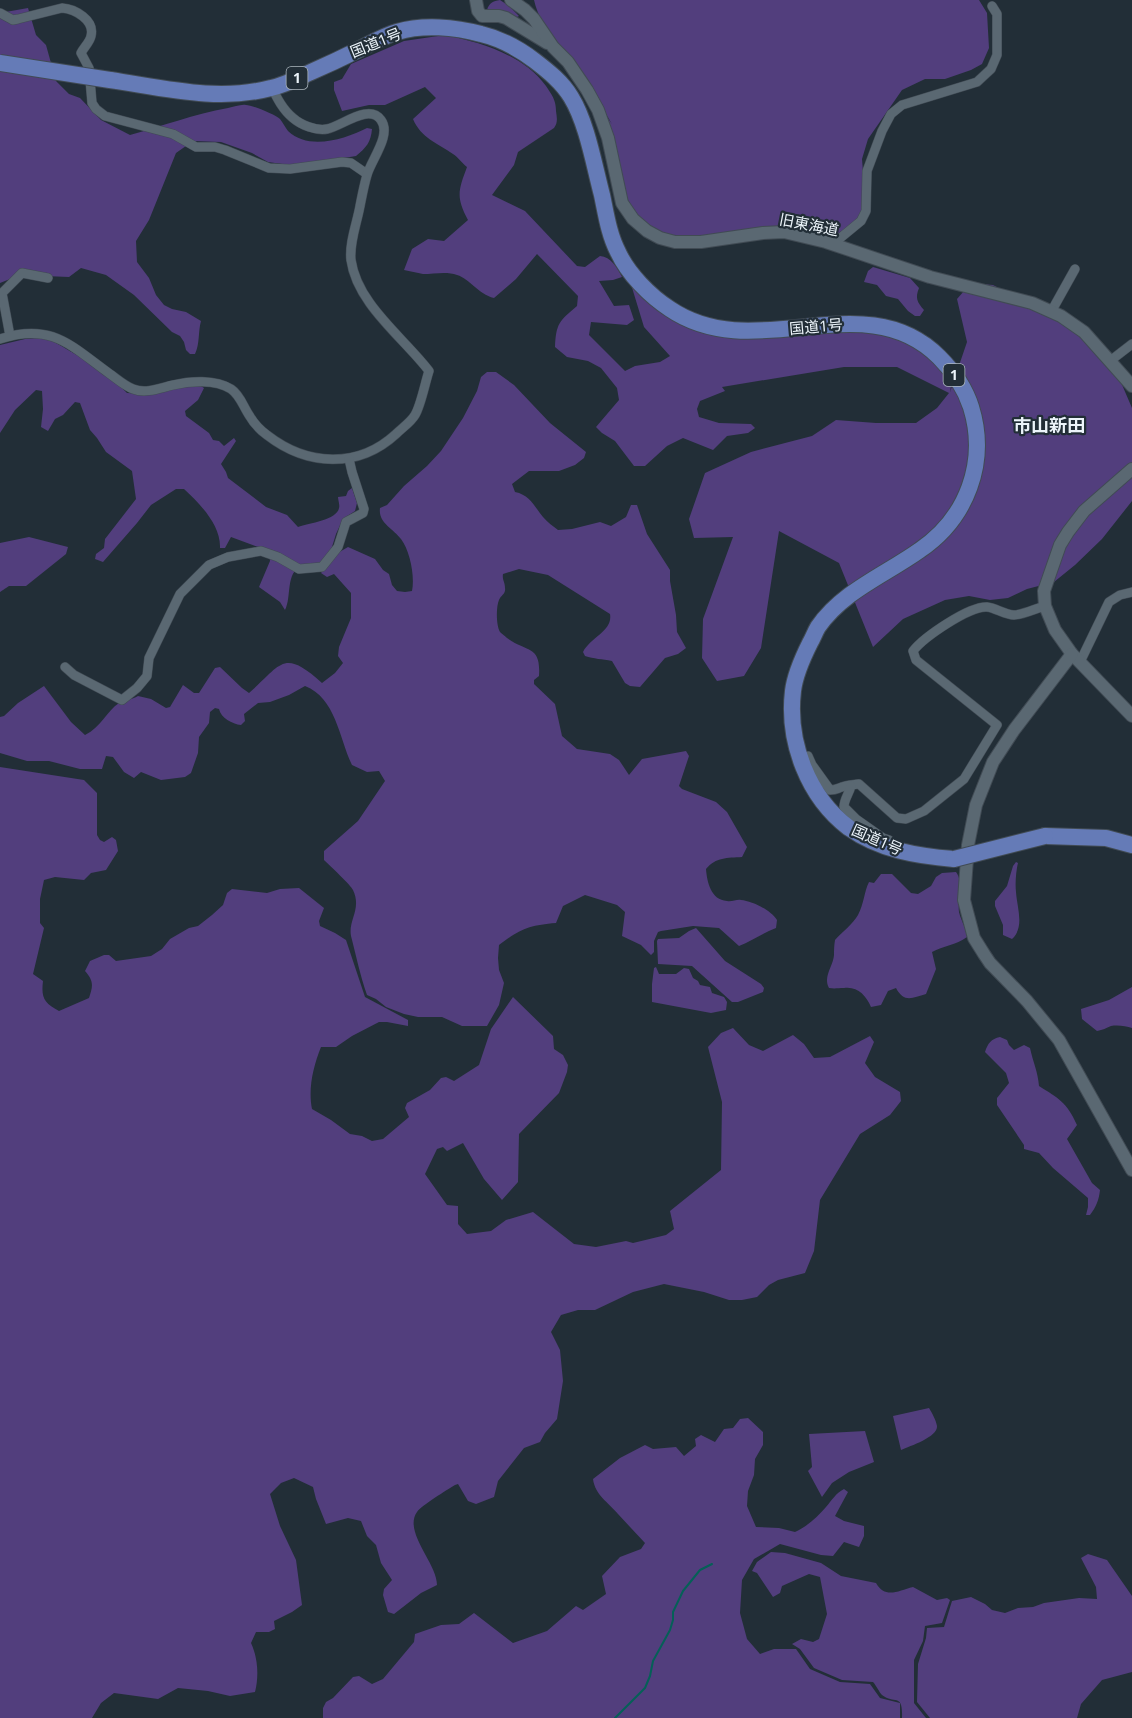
<svg xmlns="http://www.w3.org/2000/svg" width="1132" height="1718" font-family="'Noto Sans','Noto Sans JP',sans-serif">
<style>
.green{fill:#523e7d}
.lines{fill:none;stroke-linecap:round;stroke-linejoin:round}
.stream{stroke:#056057;stroke-width:2}
.minor-casing{stroke:#414b54;stroke-width:10}
.tertiary-casing{stroke:#414b54;stroke-width:14}
.trunk-casing{stroke:#414b54;stroke-width:18}
.minor{stroke:#5a6872;stroke-width:9}
.tertiary{stroke:#5a6872;stroke-width:12}
.trunk{stroke:#657bb7;stroke-width:16}
.trunk-bridge-casing{stroke:#414b54;stroke-width:18;stroke-linecap:butt}
.trunk-bridge{stroke:#657bb7;stroke-width:16}
.labels{text-anchor:middle;stroke-width:4.5;stroke-linejoin:round;paint-order:stroke}
.shield{fill:#222e37;stroke:#afb9c0;stroke-width:1.5}
.shield-label{font-size:14px;font-weight:bold;fill:#ecf4fa}
.street-label{font-size:15px;fill:#ecf4fa;stroke:#222e37}
.quarter-label{font-size:18px;font-weight:bold;fill:#ecf4fa;stroke:#222e37}
</style>
<rect width="100%" height="100%" fill="#222e37"/>
<g class="green">
<path d="M500 0 509 6 519 16 517 17 500 11 489 13 487 10C489 3 493 1 500 0Z"/>
<path d="M534 0H979L987 13 989 48 982 64 971 70 945 79H925L902 90 868 139 862 159 866 211 846 228 826 242 772 233 728 238 668 237 642 223 620 189 597 103 612 124C603 109 594 94 584 80 567 54 541 31 534 0Z"/>
<path d="M28 8 36 35 46 45 56 81 69 94 80 98 101 120 130 135C163 126 194 114 228 108 234 107 241 104 246 105 252 105 276 115 280 119 283 123 285 127 288 131 309 151 345 139 367 128L372 129C371 142 366 148 356 156L296 166 268 162 252 153 221 142 193 141 176 153 149 220 136 241 137 262 149 278 156 295 164 305 172 309 186 312 201 321C198 331 200 344 195 354H190L186 350 184 342 180 336 172 332 134 295 106 275 81 268 69 277 20 275 0 283V13Z"/>
<path d="M445 35C482 43 522 54 546 86 552 95 556 100 556 111 557 118 558 123 554 128L518 152 514 165 492 195 525 211 577 266 585 267 600 256C611 257 617 267 622 277L613 280 599 281 614 306 629 305 634 320 627 325 591 322 589 335 625 371 635 366 660 362 670 356 644 327 630 281 690 324 867 325 918 341 953 374 950 392 967 342 957 299 971 283 993 285 1066 324 1114 366 1132 408V501L1102 539 1075 565 1054 582 1027 589 1008 598 990 600 969 596 945 600 903 619 873 647 839 563 779 531 761 648 744 676 717 681 702 658 703 619 733 537 694 538 689 519 705 473 751 452 812 436 836 420 876 423H916L937 408 949 393 897 367H844L722 387 725 391 700 401 697 409 699 417 719 423 751 424 755 428 748 433 727 436 713 450 683 438 667 446 645 466H634L615 441 602 433 596 427 619 400 617 388 601 368 588 361 567 357 555 347C556 324 559 321 577 306L578 296 537 254 516 279 494 298C478 294 470 279 457 275 447 271 434 274 423 274 417 273 410 271 404 270L412 249 428 239 444 241 468 220C456 197 458 191 467 167 462 163 458 157 453 154 437 143 421 138 413 119L436 98 425 87 385 105H369L342 111 334 90V82L342 79 351 64 404 41Z"/>
<path d="M873 267 910 278 919 288C915 298 917 302 924 310L920 316H915L908 311 898 299 886 296 877 285 864 282 868 271Z"/>
<path d="M46 337C74 354 104 368 127 393L148 394 165 389 199 385 204 388 198 400 185 411 186 416 209 433 213 440 219 441 224 446 234 438 236 441 221 464 226 472 228 478 266 507 287 515 298 527C309 523 337 520 339 508 340 506 338 499 338 497L346 496 348 491 352 488 357 503 355 511 343 519 336 534 331 550 321 563C315 564 307 564 302 566 285 572 292 597 285 610L280 602 259 587 270 561 269 551 231 537 225 548H220C221 525 200 504 184 489H176L151 505 137 523 103 562 95 559 96 554 104 548 105 539 136 499 132 471 106 452 97 438 90 430 80 403 75 402 63 415 55 419 48 431 41 427 43 409 42 391 36 390 15 410 0 433V345L25 339Z"/>
<path d="M487 372H496L514 385 550 423 586 452 584 458 575 465 559 471H529L512 484 515 492C530 495 534 506 543 517 547 522 553 526 558 530L572 529 600 522 611 526 626 517 631 505H637L647 534 670 570V581L676 615 677 632 686 648 678 654 665 658 640 687 630 686 625 683 612 661C602 659 594 659 585 656L583 652C591 637 613 631 610 614L548 575 519 569 503 574C502 580 505 582 505 588 506 594 501 595 499 600 496 607 496 625 500 632 502 634 505 636 507 638 528 653 541 645 539 676L534 680V684L555 704 562 736 577 749 610 754 619 760 629 775 642 759 686 751 689 756 679 786 682 789 716 802 727 812 747 847 742 857C727 858 716 857 706 869 707 882 711 900 727 901 732 902 737 899 741 900 752 901 771 910 777 920L776 928C763 933 752 941 739 946L719 928 693 926 661 931 658 932 654 941V952L651 955 641 945 622 936 625 912 617 905 585 895 563 906 556 923C530 925 520 929 499 945L498 958 499 970 504 983 499 1005 487 1026H462L442 1017H418L404 1014 386 1007 376 999 367 995C360 975 356 955 351 936 348 920 362 909 353 890 351 885 330 866 324 860V851L358 821 385 781 379 771 367 772 352 765C339 738 336 698 305 686L289 695 270 702 258 703 244 714 245 721 241 725C232 724 221 718 219 709L215 708 210 712 209 723 199 737 198 753 191 773 185 777 161 780 141 772 134 778 124 772 113 757 106 756 102 769H80L49 761H27L0 753V717L4 716 18 703 44 686 71 722 85 735C101 727 107 711 119 703 124 699 132 700 138 696L151 699 166 708 170 707 183 685 194 693H199L215 668 220 667 242 688 249 693C282 664 283 648 322 683L335 673 343 663 338 656 339 647 351 618V593L334 574 327 577 321 573 336 554 348 547 375 559 383 570 389 574 392 585 397 591 405 592 412 591C415 576 410 551 401 539 393 528 378 523 380 508L387 505 404 486 427 466 441 451 463 418 477 391 481 377Z"/>
<polygon points="29,537 68,547 66,554 26,586 9,586 0,592 0,543"/>
<path d="M0 767 84 780 97 793V835L100 840 104 842 112 837 116 840 118 851 106 870 91 873 84 880 55 877 44 880 40 899V923L44 928 33 974 43 981C41 998 44 1003 59 1011L89 998C93 986 94 981 85 971L90 961 104 955H109L116 961 151 956 162 949 170 939 189 928 198 926 212 915 223 905 227 893 232 889 267 893 280 889 299 888 324 908 319 921 320 926 335 933 346 940 365 997 408 1020V1026L387 1022H379L352 1036 336 1047H321C313 1067 308 1089 312 1109L331 1120 350 1134 362 1136 372 1141 383 1139 409 1117 405 1108 407 1103 430 1090 441 1078 446 1077 454 1081 479 1065 491 1029 513 997 553 1036 554 1049 563 1055 568 1065 567 1072 559 1093 519 1134 518 1182 502 1200 484 1179 463 1143 447 1151 443 1147 437 1149 425 1174 447 1205 458 1206V1224L467 1234 491 1231 506 1220 533 1212 574 1244 596 1247 626 1241 633 1243 666 1235 674 1229 670 1211 721 1170 722 1102 708 1047 721 1033 733 1028 749 1045 763 1051 793 1035 804 1044 814 1058 830 1057 870 1036 874 1042 865 1063 875 1077 900 1092 901 1101 890 1115 860 1134 820 1200 814 1251 805 1273 778 1280 769 1285 757 1297 742 1300H729L704 1292 664 1284 633 1292 595 1310H578L561 1315 551 1332 560 1350 563 1381 557 1419 545 1433 540 1442 524 1448 498 1481 494 1497 476 1504 468 1501 458 1484 455 1485C447 1490 422 1505 417 1512 403 1532 437 1563 437 1585L421 1593 394 1614 388 1612 383 1595 384 1589 392 1580 381 1563 376 1545 367 1536 361 1521 348 1518 326 1524 316 1499 313 1487 294 1478 281 1483 270 1494 280 1526 296 1560 302 1605 292 1612 274 1621 275 1629 269 1632H256L251 1643C258 1658 259 1676 255 1692L230 1696 208 1691 178 1688 158 1699 114 1693 101 1703 92 1718H0Z"/>
<path d="M1016 862 1018 863C1016 871 1015 884 1016 892 1017 908 1025 927 1012 939L1003 935V925L995 906V901L1007 886 1013 866Z"/>
<path d="M956 872C964 883 958 899 959 912 961 921 966 927 967 937 956 945 943 946 932 952L936 969 926 994C912 998 904 1003 896 988L888 991 881 1005 871 1007C866 995 857 986 844 988 838 988 835 989 829 988 823 976 833 967 834 955 834 950 834 946 835 940 842 932 853 924 858 915 864 904 864 892 869 882L874 883 881 874H892L911 893 918 894 931 886 936 877 942 873Z"/>
<polygon points="696,928 725,961 761,984 764,988 763,992 738,1002 732,1002 692,966 658,964 657,941 658,939 679,938 689,931"/>
<polygon points="656,967 659,974 676,974 684,968 689,969 693,978 698,981 700,985 710,987 712,993 724,997 727,1002 726,1010 711,1013 652,1002 652,984 654,968"/>
<path d="M1132 987V1028C1126 1026 1118 1025 1111 1026 1106 1028 1103 1030 1097 1031L1082 1019 1081 1009 1109 1000Z"/>
<path d="M1000 1037 1007 1040 1009 1045 1014 1050 1024 1045 1030 1048C1033 1062 1038 1072 1039 1086 1058 1098 1067 1102 1077 1125L1067 1139 1092 1183 1100 1190C1099 1200 1096 1207 1090 1215H1086L1088 1207V1198L1053 1168 1039 1153 1024 1149V1145L997 1105V1098L1009 1083 1006 1073 985 1052C988 1043 991 1039 1000 1037Z"/>
<path d="M929 1408C932 1413 936 1420 937 1426 938 1437 910 1446 901 1450L893 1416Z"/>
<path d="M748 1418 763 1432V1445L755 1459 754 1475 748 1491 747 1506 756 1527 779 1528 795 1532C808 1526 817 1517 826 1507 832 1500 836 1493 844 1489L848 1492 835 1516 844 1521 864 1526V1536L859 1547 844 1542 833 1556 821 1555 780 1544 754 1559 742 1580 740 1613 747 1639 760 1654 774 1649H796L810 1669 840 1682 870 1684 880 1698 900 1703V1718H323V1708L326 1702 333 1698 353 1677 359 1676 372 1684 383 1679 414 1642 415 1634 441 1625 459 1624 474 1613 513 1643 547 1631 576 1606 583 1610 606 1594 602 1576 620 1557 641 1549 645 1543C636 1533 627 1524 618 1514 608 1502 595 1495 593 1479L620 1458 645 1445 653 1449 676 1447 684 1456 696 1446 695 1439 701 1435 715 1442 724 1429 733 1428 740 1419Z"/>
<polygon points="865,1431 874,1462 849,1472 832,1483 822,1497 808,1471 812,1467 809,1434"/>
<path d="M771 1552 785 1553 821 1563 841 1576 876 1583C885 1599 898 1591 913 1587L937 1600 947 1598 950 1600 942 1623 925 1626 923 1641 914 1660V1703L926 1718H902C903 1692 895 1705 882 1695 879 1692 876 1685 873 1682L842 1680 814 1668 800 1649 792 1644 801 1639 813 1642 819 1639 827 1614 820 1577 809 1574 782 1586 780 1593 773 1597 757 1573 752 1571 757 1562Z"/>
<polygon points="1088,1554 1107,1560 1132,1596 1132,1672 1102,1680 1081,1704 1077,1718 930,1718 917,1702 918,1664 926,1638 927,1628 944,1627 952,1601 971,1597 985,1604 992,1610 1005,1613 1018,1608 1033,1607 1044,1603 1079,1598 1097,1599 1096,1587 1081,1558"/>
</g>
<g class="lines">
<polyline class="stream" points="615,1718 645,1688 650,1676 653,1661 670,1630 673,1620 673,1612 683,1591 700,1570 712,1564"/>
<defs>
<g id="minor">
<path d="M0 13 13 20 18 19 62 8C75 9 95 20 91 36 90 42 84 47 81 53L89 68 92 103 96 109 105 116 173 134 196 147H215L225 150 269 168 290 169 342 162 351 163 367 174"/>
<polyline points="833,244 861,221 866,211 867,171 882,131 891,114 902,105 977,82 991,69 997,55 997,14 992,6"/>
<polyline points="1051,312 1075,269"/>
<polyline points="10,336 2,293 22,273 48,278"/>
<path d="M0 339C52 322 71 346 110 374 117 379 125 386 133 389 146 394 160 388 173 385 190 381 215 379 231 389 240 395 243 406 249 415 253 422 260 430 267 435 307 466 358 469 396 434 402 428 411 422 415 415 421 405 425 383 429 371 404 338 357 304 351 260 349 243 357 223 360 206 362 196 364 185 367 175 371 160 392 135 381 120 369 103 342 126 327 129 316 131 301 125 293 118 283 110 277 98 272 88"/>
<polyline points="1110,361 1132,344"/>
<polyline points="1080,662 1109,602 1120,595 1132,592"/>
<polyline points="65,667 74,675 122,700 137,688 147,676 149,658 180,594 209,565 228,557 261,551 278,557 299,569 322,567 338,547 346,522 363,513 364,509 352,472 349,459"/>
<path d="M808 756 812 765 830 790C836 790 836 789 842 787 846 785 853 785 859 784L897 818 906 819 924 811 964 779 997 725 916 660 913 651C924 637 969 606 987 607 996 608 1005 615 1014 615 1022 615 1037 608 1045 606"/>
<path d="M851 786C849 794 844 799 844 807L856 819 883 838 889 840"/>
</g>
<g id="tertiary">
<polyline points="476,0 478,11 482,16 499,16 506,18 547,43"/>
<polyline points="511,0 525,10 534,19 553,47 568,62 587,90 598,110 608,138 622,203 633,219 647,231 660,238 675,242 701,242 763,233 784,232 826,242 930,277 1032,303 1061,316 1084,332 1132,386"/>
<polyline points="1132,469 1084,511 1068,532 1060,545 1044,591 1045,606 1055,630 1072,654 1132,716"/>
<polyline points="1072,654 1014,730 993,762 976,805 968,845 964,900 974,938 984,954 990,963 1027,1001 1059,1040 1132,1170"/>
</g>
<g id="trunk">
<path d="M110 80C164 88 218 102 271 88 285 85 298 78 311 72 327 65 342 58 358 50 370 44 383 36 397 32 423 24 455 27 481 34 502 39 518 48 535 61 548 71 562 82 571 97 587 123 594 165 602 195 606 214 609 235 618 252 628 274 650 296 670 309 756 367 864 282 939 357 953 371 965 388 971 407 988 462 967 518 920 550 885 575 843 591 818 627 815 632 813 638 810 643 803 657 795 674 793 691 787 742 808 797 849 828 880 850 917 856 954 859"/>
<polyline points="1045,836 1106,838 1132,845"/>
</g>
</defs>
<use href="#minor" class="minor-casing"/>
<use href="#tertiary" class="tertiary-casing"/>
<use href="#trunk" class="trunk-casing"/>
<use href="#minor" class="minor"/>
<use href="#tertiary" class="tertiary"/>
<use href="#trunk" class="trunk"/>
<defs>
<g id="trunk-bridge">
<polyline points="0,63 110,80"/>
<polyline points="954,859 1045,836"/>
</g>
</defs>
<use href="#trunk-bridge" class="trunk-bridge-casing"/>
<use href="#trunk-bridge" class="trunk-bridge"/>
</g>
<g class="labels">
<g class="shield">
<rect x="286.5" y="67" width="21" height="22" rx="4.5"/>
<rect x="943.5" y="364" width="21" height="22" rx="4.5"/>
</g>
<g class="shield-label">
<text x="297" y="83">1</text>
<text x="954" y="380">1</text>
</g>
<g class="street-label">
<text transform="translate(376 43) rotate(-22)" y="5">国道1号</text>
<text transform="translate(809 225) rotate(11)" y="5">旧東海道</text>
<text transform="translate(816 327) rotate(-5)" y="5">国道1号</text>
<text transform="translate(877 840) rotate(24)" y="5">国道1号</text>
</g>
<g class="quarter-label">
<text x="1049" y="432">市山新田</text>
</g>
</g>
</svg>
